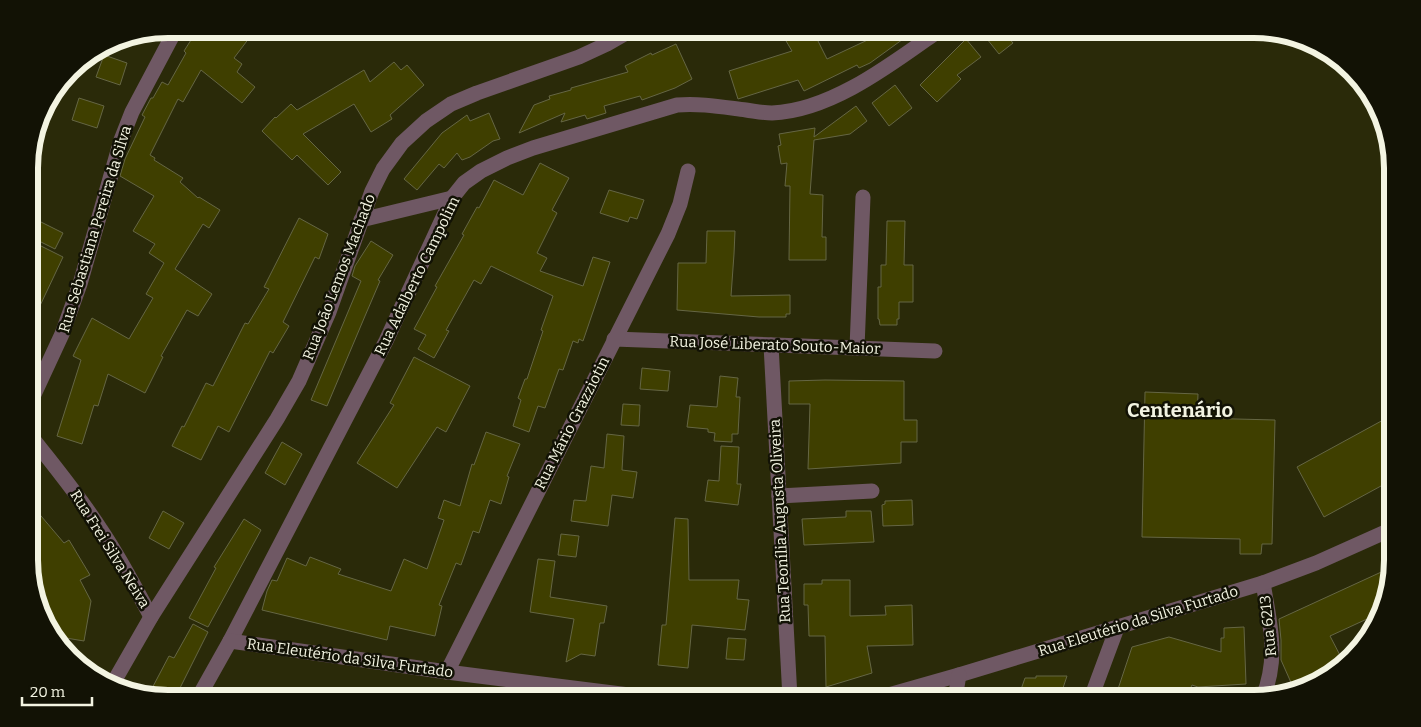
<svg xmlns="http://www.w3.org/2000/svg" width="1421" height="727" font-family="Bitter,serif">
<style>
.building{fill:#3f3f00;stroke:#656644}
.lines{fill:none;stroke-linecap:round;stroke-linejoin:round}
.street{stroke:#6f5864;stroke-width:15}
.labels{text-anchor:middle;stroke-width:5;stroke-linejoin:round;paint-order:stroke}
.street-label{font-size:15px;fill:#f3f4e2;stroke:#121205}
.district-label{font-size:20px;font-weight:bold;fill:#f3f4e2;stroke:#121205}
.rim{fill:none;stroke:#f3f4e2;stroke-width:6}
</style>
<rect width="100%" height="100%" fill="#2a2a09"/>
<g class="building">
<polygon points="198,29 256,29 234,58 242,64 237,72 255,87 242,103 201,70 183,102 178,99 150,155 155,158 154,160 183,178 180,182 198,198 199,197 220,210 209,228 203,224 175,269 212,294 198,316 187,310 161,356 163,357 145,393 108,374 98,406 94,405 82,444 57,436 81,360 73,356 92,318 129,339 153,298 146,294 164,263 149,253 155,244 133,231 154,196 120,176 125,159 145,117 142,115 151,98 153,98 162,82 168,85 186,53 184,51"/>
<polygon points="779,29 812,29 827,59 874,37 867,29 917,29 870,63 859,68 857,65 804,91 798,80 738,99 729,71 792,51"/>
<polygon points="979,29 1001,29 1013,43 999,54"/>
<polygon points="966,39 981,57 957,75 961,79 937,102 920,85"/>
<polygon points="676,44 692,79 675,88 642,100 640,96 604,106 606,113 587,119 585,115 561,122 565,113 519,133 534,105 550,99 549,96 571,90 571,88 628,72 625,66 651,53 652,55"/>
<polygon points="104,55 127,63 120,85 96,77"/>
<polygon points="394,62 401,70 407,65 424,85 390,115 392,119 371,132 354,104 303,134 341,172 328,185 297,155 292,160 262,131 275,117 276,118 291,104 297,110 364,70 370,82"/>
<polygon points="895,85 912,108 889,126 872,103"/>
<polygon points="79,98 104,106 97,128 72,120"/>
<polygon points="856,106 867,121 850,134 814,140 810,194 823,195 822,237 826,237 826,260 789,260 790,186 785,186 787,163 781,164 778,146 781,145 779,134 815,128 814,137"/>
<polygon points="489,113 500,139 493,141 470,157 462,160 457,153 444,168 439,164 417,190 404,179 442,133 467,115 470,121"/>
<polygon points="540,163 569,178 552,210 557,213 537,253 547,258 540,271 583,286 593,257 610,262 583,341 579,339 578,343 573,341 563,370 559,369 545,408 538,406 529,432 513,426 521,400 518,398 525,379 527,379 543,331 541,330 553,296 491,266 481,284 474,280 446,330 449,331 434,358 418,349 426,335 414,329 437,287 435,286 464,235 462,234 477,207 479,208 494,180 523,195"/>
<polygon points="609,190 644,200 637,219 630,217 628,222 600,213"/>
<polygon points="29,216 63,233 55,249 29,236"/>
<polygon points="299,218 328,234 319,259 315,257 283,322 289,326 273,353 270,351 229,432 218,426 201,460 172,446 182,426 184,427 206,383 213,386 245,323 248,324 269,289 264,287"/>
<polygon points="887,221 905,221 904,265 913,265 913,302 899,302 899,319 897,319 897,325 880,325 879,319 878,319 878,287 881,287 881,265 886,265"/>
<polygon points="707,231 735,231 734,254 731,296 790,295 790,314 786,314 786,317 759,317 677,310 678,263 706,263"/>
<polygon points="371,241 393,255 378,280 380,281 365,316 327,406 311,400 361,281 352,276 355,266"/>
<polygon points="39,245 63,257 29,329 29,265"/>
<polygon points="414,357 470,386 446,432 437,427 397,488 357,463 394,405 390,403"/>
<polygon points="642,368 670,371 668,391 640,389"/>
<polygon points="720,376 738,378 736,397 740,397 738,434 732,434 732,442 714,441 715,433 708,432 708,429 687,427 690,405 717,407"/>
<polygon points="825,380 904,381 904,420 917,420 917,442 901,442 901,463 808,469 810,404 789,404 789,381"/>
<polygon points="1145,392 1198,394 1197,418 1275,420 1272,544 1262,544 1261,554 1240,554 1240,539 1142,537"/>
<polygon points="623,404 640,405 639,426 621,425"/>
<polygon points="1385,419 1392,432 1392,480 1324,517 1297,467"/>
<polygon points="486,432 520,444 507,476 509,477 501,504 490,500 479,533 473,531 461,565 456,563 439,605 442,606 435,636 390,626 387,640 262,610 267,591 272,580 277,581 287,558 306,566 310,557 341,569 338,574 391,591 404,559 427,569 444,520 438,518 444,500 460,506 472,464 474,465"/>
<polygon points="607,434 624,436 622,470 637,472 633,498 612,495 608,526 571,521 574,500 586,501 591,466 604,468"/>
<polygon points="282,442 302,454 285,485 265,473"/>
<polygon points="721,446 739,447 737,484 741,484 738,505 705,501 708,480 719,481"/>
<polygon points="912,500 913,525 883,526 882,505 885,504 885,501"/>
<polygon points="30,503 64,543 69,540 90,575 80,580 91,601 84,641 54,636 37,594 42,590 30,570"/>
<polygon points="163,511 184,523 169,549 149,538"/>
<polygon points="846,511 871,511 874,542 804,545 802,519 846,517"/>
<polygon points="675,518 688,519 689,580 739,580 737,599 749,600 745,630 692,625 688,668 658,665 662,625 666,625"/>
<polygon points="244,519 261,530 208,627 189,618 216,568 214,567"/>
<polygon points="561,534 579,536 576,557 558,555"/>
<polygon points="538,559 555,561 550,597 607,606 604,623 600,623 595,656 581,654 566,662 574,619 530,612"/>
<polygon points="1390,568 1380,613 1330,636 1343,661 1330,675 1293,687 1281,660 1281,640 1279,619"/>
<polygon points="822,580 850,580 850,616 886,615 885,606 912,605 913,645 867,646 872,673 826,687 825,636 809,636 808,605 804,605 804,584 822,584"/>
<polygon points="193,624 208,632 175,698 168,698 149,694 169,656 174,658"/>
<polygon points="1244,627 1246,684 1198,687 1192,685 1186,698 1115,698 1132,647 1169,637 1221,652 1221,638 1224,638 1224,628"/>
<polygon points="728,638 746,639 744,660 726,659"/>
<polygon points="1036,676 1067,676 1060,697 1055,697 1054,698 1018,698 1025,678 1036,678"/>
</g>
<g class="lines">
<g class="street">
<polyline points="361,220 452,198"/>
<polyline points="614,339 935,351"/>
<polyline points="771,345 790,698"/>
<polyline points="857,348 863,197"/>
<polyline points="30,403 62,334 80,284 121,140 132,112 176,29"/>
<path d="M30 435C54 466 80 497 101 530 120 558 135 587 151 617"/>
<polyline points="779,496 872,491"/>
<path d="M1263 583C1270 624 1279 657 1263 697"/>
<path d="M230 641 386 341 452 198 464 183 481 171 507 158 533 148 677 105C700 103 722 107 746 110 754 111 763 113 772 113 832 111 894 62 941 29"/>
<polyline points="447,672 668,234 680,204 688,171"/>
<polyline points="112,685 151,617 277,419 299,381 329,312 372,191 383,169 402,143 426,121 451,104 477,93 579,57 607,44 633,29"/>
<polyline points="198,698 230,641 447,672 653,698"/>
<polyline points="878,698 959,675 1263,583 1316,563 1392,529"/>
<polyline points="955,698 959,675"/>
<polyline points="1091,698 1117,628"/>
</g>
</g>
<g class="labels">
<g class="street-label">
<text transform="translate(95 229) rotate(-73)" y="5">Rua Sebastiana Pereira da Silva</text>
<text transform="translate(417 276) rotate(-64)" y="5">Rua Adalberto Campolim</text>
<text transform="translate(339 277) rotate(-69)" y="5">Rua João Lemos Machado</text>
<text transform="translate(775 345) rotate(2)" y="5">Rua José Liberato Souto-Maior</text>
<text transform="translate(572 423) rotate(-63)" y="5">Rua Mário Grazziotin</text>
<text transform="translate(780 521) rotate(-93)" y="5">Rua Teonília Augusta Oliveira</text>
<text transform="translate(110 549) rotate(58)" y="5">Rua Frei Silva Neiva</text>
<text transform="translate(1138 621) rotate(-17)" y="5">Rua Eleutério da Silva Furtado</text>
<text transform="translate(1268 626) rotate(-96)" y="5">Rua 6213</text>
<text transform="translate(350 658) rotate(8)" y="5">Rua Eleutério da Silva Furtado</text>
</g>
<g class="district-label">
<text x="1180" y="417">Centenário</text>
</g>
</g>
<path d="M0 0H1421V727H0ZM168 38H1254A130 130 0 0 1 1384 168V560A130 130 0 0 1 1254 690H168A130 130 0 0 1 38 560V168A130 130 0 0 1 168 38Z" fill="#121205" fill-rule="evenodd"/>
<path class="rim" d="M168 38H1254A130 130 0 0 1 1384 168V560A130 130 0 0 1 1254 690H168A130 130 0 0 1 38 560V168A130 130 0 0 1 168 38Z"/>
<path d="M22 697v8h70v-8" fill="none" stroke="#f3f4e2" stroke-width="2.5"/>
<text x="30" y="697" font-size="15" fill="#f3f4e2" stroke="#121205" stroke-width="4" paint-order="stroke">20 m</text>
</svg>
